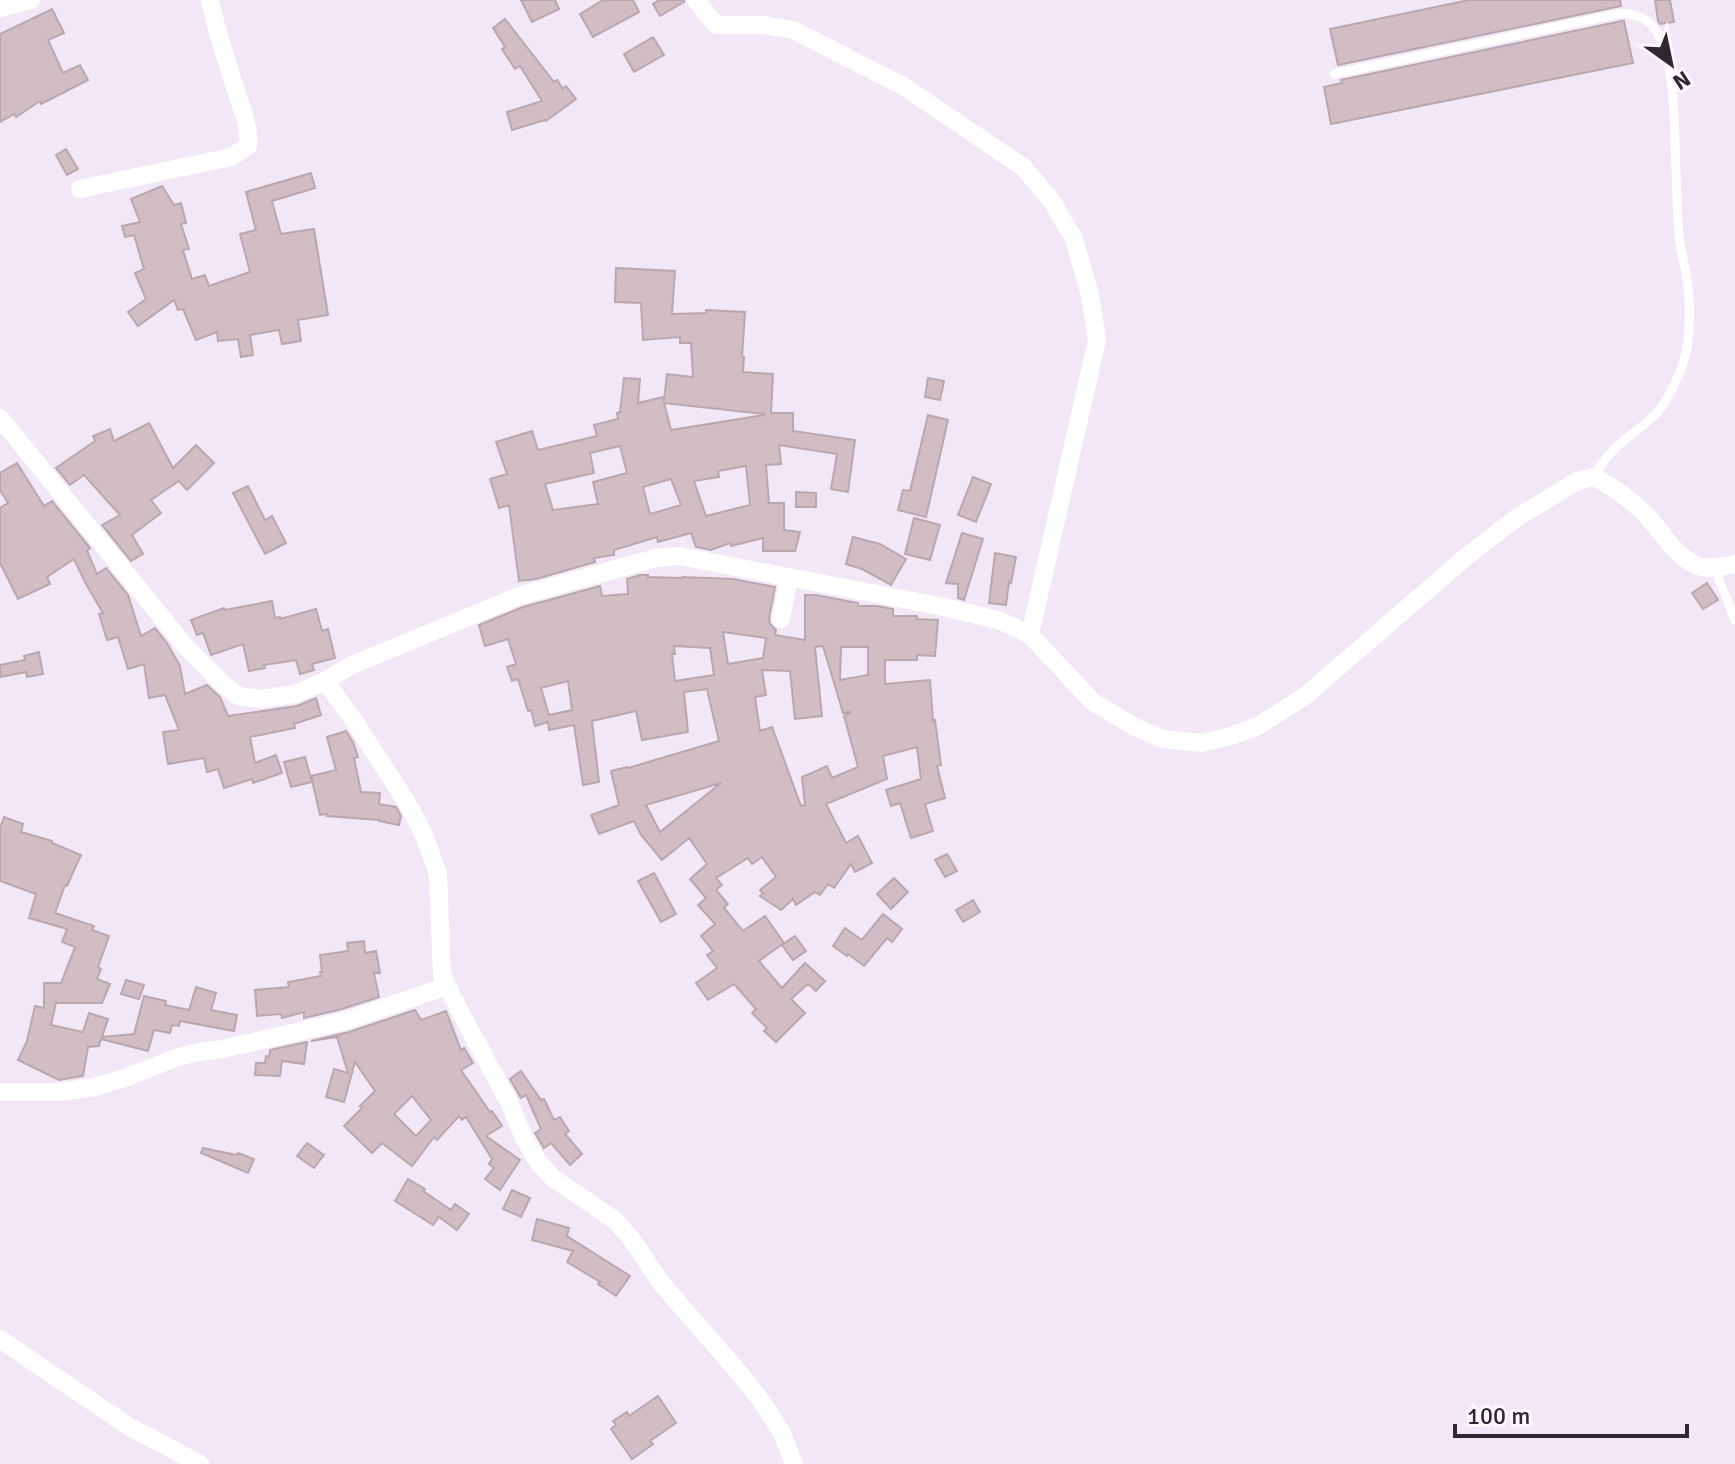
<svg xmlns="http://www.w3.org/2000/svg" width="1735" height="1464" font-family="Signika,sans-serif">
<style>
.building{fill:#d1bdc4;stroke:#baa7ae;stroke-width:2;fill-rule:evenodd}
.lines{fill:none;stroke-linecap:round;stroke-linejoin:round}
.service{stroke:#fff;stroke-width:9}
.minor{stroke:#fff;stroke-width:18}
</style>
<rect width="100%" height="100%" fill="#f2e7f7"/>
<g class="building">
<polygon points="521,0 555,0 559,9 532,22"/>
<polygon points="603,0 633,0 639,12 593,37 580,14"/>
<polygon points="659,0 684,0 684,2 660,16 653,4"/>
<polygon points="1469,0 1620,0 1621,6 1338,65 1330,29"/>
<polygon points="1655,0 1670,0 1674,22 1660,24 1658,21"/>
<polygon points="52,9 64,33 48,40 63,73 80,65 88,80 41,104 40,101 16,117 14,114 0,122 0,34"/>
<polygon points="505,19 554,82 557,80 563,89 566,86 576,99 546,121 545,120 512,130 507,112 542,101 520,66 515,69 502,49 505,47 493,28"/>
<polygon points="1622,21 1624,21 1633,63 1331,124 1324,87 1342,83 1341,80"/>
<polygon points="653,37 664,55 634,72 624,54"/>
<polygon points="66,149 78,169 67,175 56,155"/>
<polygon points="311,173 315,188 272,201 281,234 314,229 328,315 298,320 301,341 282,344 279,330 250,335 253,355 241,357 238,339 218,341 217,332 196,340 183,309 178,310 174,300 138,326 128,312 146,299 135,273 144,269 134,235 125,237 122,226 140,222 131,199 162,186 174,205 181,203 186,223 181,224 189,249 183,250 192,279 205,275 209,286 250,272 240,234 256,230 246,192"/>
<path d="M616 268 675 271 672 314 706 313V310L745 312 742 357H744L743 372 773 374 771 413H793V431L855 440 848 492 831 489 837 454 779 445 781 464 766 465 769 503H784V530L800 532 795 551H763V538L731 546 730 543 711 550 696 547 691 533 658 542 657 537 614 550V555L594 558 595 562 536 579 519 581 509 505 499 508 490 479 507 474 496 442 532 431 538 450 597 436 594 425 618 419 617 413 620 412 624 378 640 379 638 403 663 397 664 401 667 374 693 377 691 343H680V337L643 340 641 303 615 302ZM664 403 764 414V415L671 430ZM620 446 627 473 593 482 598 504 553 510 545 484 594 473 590 453ZM746 466 750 505 706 516 694 481 719 477 718 471ZM671 479 681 505 650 514 643 487Z"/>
<polygon points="928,378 944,381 940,400 925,397"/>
<polygon points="928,415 948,420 926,517 898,510 903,490 910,491"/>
<polygon points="149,423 173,468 196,445 214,463 187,490 179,481 151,500 161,513 132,535 143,554 131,561 102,525 120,515 84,475 70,485 56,468 95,441 93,436 110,429 114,441"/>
<polygon points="17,463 44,506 52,501 90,548 87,551 97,574 106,568 128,595 141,636 155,628 167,643 180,666 185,694 207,685 220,697 228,716 297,706 316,698 321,715 294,724 295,728 250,737 255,763 276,755 282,773 253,783 252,779 224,788 218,769 207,772 204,758 168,764 163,732 179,730 165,695 149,698 144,664 128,669 118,637 107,640 99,614 103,613 86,584 74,559 47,577 50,584 18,599 0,563 0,508 8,503 0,490 0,473"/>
<polygon points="973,477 991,484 976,522 958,515"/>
<polygon points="248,486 265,520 272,516 286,543 265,554 233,493"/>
<polygon points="796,492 816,493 816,507 796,507"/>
<polygon points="914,518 940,525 930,560 905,554"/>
<polygon points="962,533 983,539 964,600 958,598 958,584 946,583"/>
<polygon points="853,537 880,544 906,559 891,585 862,569 846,564"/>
<polygon points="995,553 1016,557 1011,583 1009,582 1006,605 989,603"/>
<path d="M640 575H648V577L682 578V577L733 579 775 587 769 618 770 624 776 630 775 635 805 640V595H816L858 603V606H877L893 609V616H917V619L938 620 935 656 917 655V660H885V684L930 680 933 721 935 720 941 765 937 766 945 798 925 804 933 831 911 838 900 803 891 806 886 790 921 779 917 747 883 756 887 779 826 804 846 843 858 836 872 863 855 872 851 864 834 888 828 884 820 895 815 892 796 905 793 899 781 910 760 896 763 893 760 890 776 877 762 857 752 864 748 858 716 878 722 885 716 890 728 904 724 908 743 931 765 916 784 943 759 961 782 988 805 963 825 981 816 991 808 984 791 999 805 1013 776 1042 764 1031 767 1028 752 1013 756 1009 734 984 708 1000 696 983 717 968 707 955 713 951 701 936 715 924 698 905 706 898 690 879 707 864 689 838 662 860 641 835 634 821 599 834 591 815 619 805 611 771 627 767 628 768 719 741 707 689 684 692 688 732 642 740 636 711 592 721 599 782 583 785 574 725 549 730 548 722 535 726 531 710 528 711 518 679 512 681 507 667 516 664 508 639 485 646 479 625 523 607 600 586 602 596 628 594 627 579ZM723 632 766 638 763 658 728 664ZM674 646 710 648 714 675 675 681 672 654H675ZM823 646 843 713 851 712 844 716 858 767 832 778 827 766 802 777 805 805 801 806 772 727 760 731 755 697 766 695 762 670 790 671 795 719 822 716 815 647ZM841 647H868V675L840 680ZM568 681 572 710 549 715 541 688ZM721 783 660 832 646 805Z"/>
<polygon points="1707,583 1718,600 1703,609 1692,593"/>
<polygon points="272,601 275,618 280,617 280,619 316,609 322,631 328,629 335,658 312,664 314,670 300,674 296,660 264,665 265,668 249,671 243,644 211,655 203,633 197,635 191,620 224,608 225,610"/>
<polygon points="39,652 43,674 27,677 26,672 0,677 0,665 25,660 24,656"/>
<polygon points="346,731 353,742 358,757 354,758 361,792 380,793 379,804 396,807 401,816 399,825 379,821 379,820 327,816 327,814 320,815 311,776 336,770 327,737"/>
<polygon points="305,757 312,782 291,787 284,762"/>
<polygon points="4,817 23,824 21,832 52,841 52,843 81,855 67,886 65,885 55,913 94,926 92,930 109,936 98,967 101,969 97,979 110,984 102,1003 56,1003 51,1025 83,1032 89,1013 108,1019 102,1037 134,1034 144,996 166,1001 165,1005 189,1010 196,987 216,993 211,1010 237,1015 234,1031 180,1021 179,1026 172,1025 170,1033 154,1030 148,1051 101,1039 99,1046 88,1047 83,1076 59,1080 18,1060 27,1041 35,1006 44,1008 44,983 61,983 75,947 62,942 67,929 29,918 36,894 0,881 0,828"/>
<polygon points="947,854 957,871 945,877 935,860"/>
<polygon points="654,873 676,914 661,922 638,881"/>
<polygon points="894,878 908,892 891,909 877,894"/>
<polygon points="973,900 980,912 963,922 956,910"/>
<polygon points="883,914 902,929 892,942 887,938 864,966 848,954 847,956 833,946 845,928 862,940"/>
<polygon points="795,936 806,951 793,960 782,945"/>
<polygon points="364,941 365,953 376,951 380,973 374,973 379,997 342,1009 304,1018 304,1012 282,1018 281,1014 257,1016 255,990 289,987 288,982 321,976 320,972 322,972 320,955 348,951 347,943"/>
<polygon points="126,980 144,985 139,999 121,994"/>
<path d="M415 1010 421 1020 446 1011 461 1050 464 1048 473 1063 461 1070 490 1112 492 1111 502 1126 486 1136 520 1160 500 1190 485 1179 494 1168 489 1164 492 1159 466 1117 462 1120 459 1116 437 1140 434 1137 412 1166 382 1143 372 1153 344 1126 363 1107 360 1106 375 1091 355 1062 344 1102 326 1097 334 1069 348 1073 337 1037 311 1041 349 1032ZM412 1096 431 1120 416 1136 394 1114Z"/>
<polygon points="306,1042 307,1042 304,1064 282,1061 280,1076 255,1075 256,1063 265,1063 266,1056 269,1057 270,1050"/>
<polygon points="521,1071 541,1100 544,1099 554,1120 560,1117 569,1131 565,1134 582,1154 570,1165 551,1143 544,1148 535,1133 541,1129 526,1095 521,1098 510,1079"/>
<polygon points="307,1143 324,1155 314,1168 297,1156"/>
<polygon points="203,1148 237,1155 238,1153 254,1159 248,1173 201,1153"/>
<polygon points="408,1179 425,1189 423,1191 451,1210 455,1204 469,1214 457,1230 439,1217 433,1225 395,1201"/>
<polygon points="512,1190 530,1198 521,1217 503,1209"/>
<polygon points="537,1219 569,1228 567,1236 630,1276 616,1296 598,1284 600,1282 567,1262 573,1251 532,1240"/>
<polygon points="658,1396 676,1423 650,1441 653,1444 632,1459 611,1429 616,1425 613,1421 627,1412 629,1416"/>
</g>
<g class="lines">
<g class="service">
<path d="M1334 74 1622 13C1640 15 1652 20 1660 38 1673 70 1674 106 1675 140 1676 172 1677 205 1679 237 1680 249 1684 261 1686 273 1690 295 1691 330 1686 352 1682 371 1667 404 1653 417 1627 440 1611 445 1594 477"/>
<polyline points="1714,567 1735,620"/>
</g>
<g class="minor">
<polyline points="696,0 716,25 764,25 793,30 903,86 1023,167 1051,200 1074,239 1090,295 1097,340 1030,635"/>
<polyline points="0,8 31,0"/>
<path d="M80 189 231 157 248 146C250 127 242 109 236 91 227 61 216 31 210 0"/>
<path d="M0 418 185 646 222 683 238 696 260 699 295 694 325 681 352 665 519 596 656 558 679 556 944 607 1001 621 1030 635 1093 702 1135 727 1163 739 1201 743 1231 736 1258 726 1305 696 1466 557 1515 519 1577 481 1594 477C1615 488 1633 501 1649 518 1664 535 1676 557 1698 566 1709 570 1724 566 1735 564"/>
<polyline points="781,619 789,577"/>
<polyline points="325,681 355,722 409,806 424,835 438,874 442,975 456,1004 510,1104 524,1138 538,1162 553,1178 616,1221 633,1241 661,1283 741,1375 762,1402 782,1433 794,1464"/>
<polyline points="0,1092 59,1092 94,1087 125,1078 178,1057 198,1052 222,1049 345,1021 447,986"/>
<polyline points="0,1339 128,1426 200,1464"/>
</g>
</g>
<g transform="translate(1671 64) rotate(147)" stroke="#fbf7fd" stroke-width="6" paint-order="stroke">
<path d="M0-6L14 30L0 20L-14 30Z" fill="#2c282e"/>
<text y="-12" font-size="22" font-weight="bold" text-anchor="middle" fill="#2c282e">N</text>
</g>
<path d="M1455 1424v12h232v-12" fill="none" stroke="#2c282e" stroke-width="4"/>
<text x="1467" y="1424" font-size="24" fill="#2c282e" stroke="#fbf7fd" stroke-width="6" paint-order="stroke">100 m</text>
</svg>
